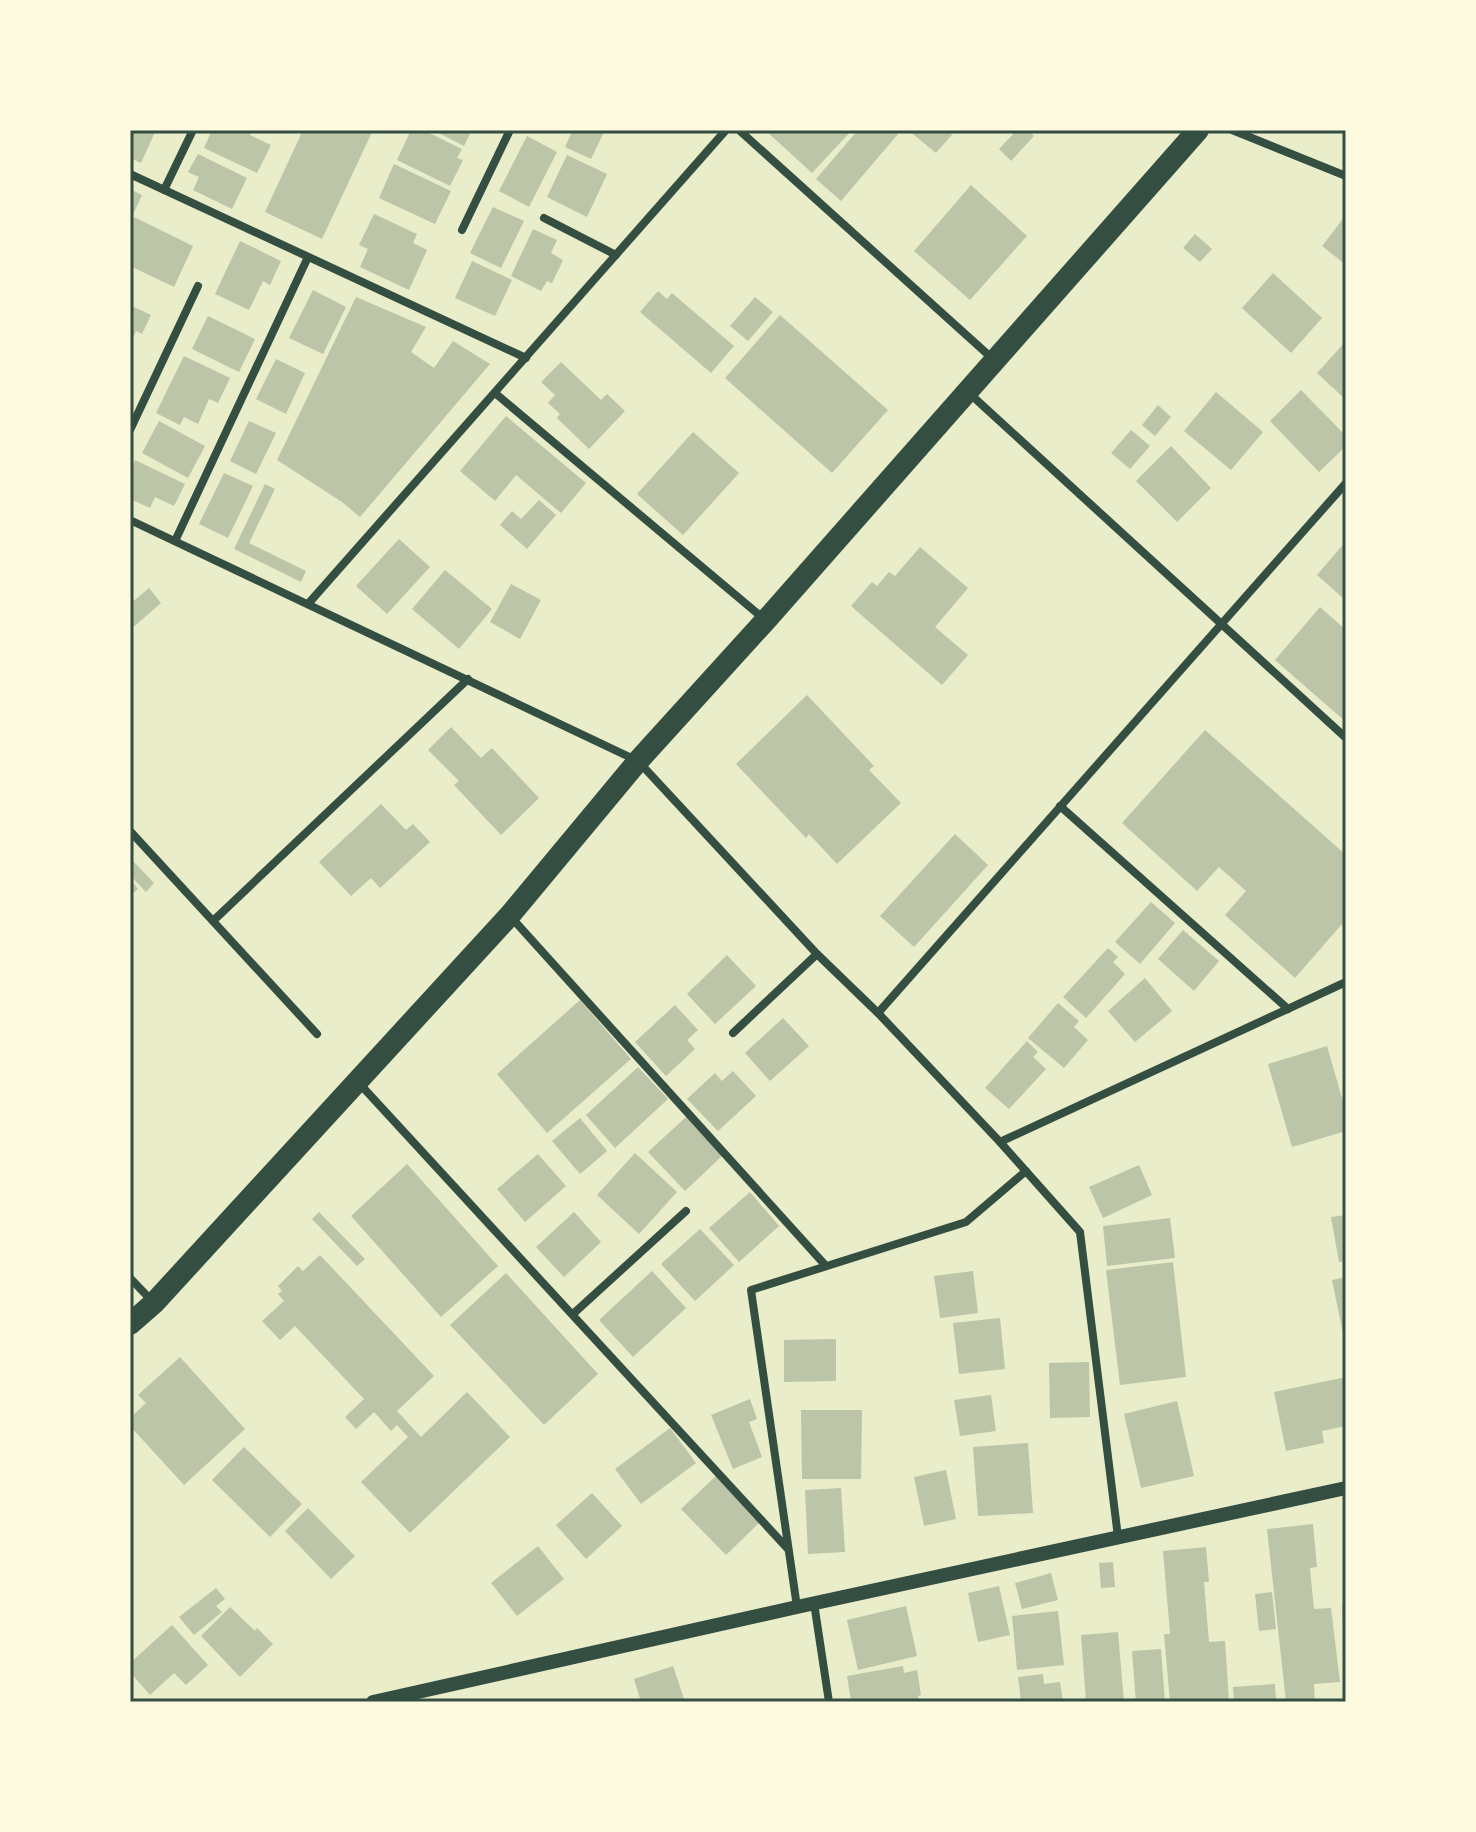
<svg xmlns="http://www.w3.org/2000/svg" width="1476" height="1832" font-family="Lato,sans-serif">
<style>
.building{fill:#bcc5a7}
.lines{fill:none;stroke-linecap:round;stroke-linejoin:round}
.minor{stroke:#344e41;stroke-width:8}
.tertiary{stroke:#344e41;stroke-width:14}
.trunk{stroke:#344e41;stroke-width:22}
.neatline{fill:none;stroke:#344e41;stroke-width:3}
</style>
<rect width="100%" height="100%" fill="#e9edc9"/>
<g class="building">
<polygon points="130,130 156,130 141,163 130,158"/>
<polygon points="212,130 252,130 250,135 271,145 257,173 204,148"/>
<polygon points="303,130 373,130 322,239 265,212"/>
<polygon points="411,130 423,130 462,149 457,158 463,160 450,186 397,160"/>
<polygon points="433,130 472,130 464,146"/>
<polygon points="573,130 605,130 591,159 565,147"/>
<polygon points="765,130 852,130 812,173"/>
<polygon points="858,130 894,130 898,134 841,201 816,179"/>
<polygon points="908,130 956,130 936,153"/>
<polygon points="1017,130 1028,130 1034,136 1011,161 999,149"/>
<polygon points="527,136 557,152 529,207 499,191"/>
<polygon points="198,154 247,178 232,209 193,190 199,177 188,172"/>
<polygon points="567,155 607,174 587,217 547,197"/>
<polygon points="394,164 451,191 435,224 379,198"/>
<polygon points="971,185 1027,236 970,300 914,251"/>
<polygon points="130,189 142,195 130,221"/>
<polygon points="493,207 524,221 501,268 470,253"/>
<polygon points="374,214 417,234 413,243 427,250 409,290 360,267 368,249 359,245"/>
<polygon points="1346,215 1346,265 1322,246"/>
<polygon points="134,217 193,246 174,287 130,266 130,226"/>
<polygon points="533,229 557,240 551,253 563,260 552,283 547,281 541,291 511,276"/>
<polygon points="1195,234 1212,249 1200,262 1183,248"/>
<polygon points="240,241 281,261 270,285 263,281 249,310 215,294"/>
<polygon points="472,261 512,280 495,316 455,298"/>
<polygon points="1273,273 1322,318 1291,353 1242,308"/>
<polygon points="313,290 346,307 323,354 289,338"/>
<polygon points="658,291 667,299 672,293 734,346 711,373 640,312"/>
<polygon points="356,297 426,327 411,352 434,368 453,341 490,364 360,517 342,502 277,460"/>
<polygon points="755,297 773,312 748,341 730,326"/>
<polygon points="130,305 151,315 142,334 136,331 130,345"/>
<polygon points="780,315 888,410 832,473 725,378"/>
<polygon points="208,316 255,339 239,372 192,349"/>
<polygon points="1346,341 1346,400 1317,373"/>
<polygon points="184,356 230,378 218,403 209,399 198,424 184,417 180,425 156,413"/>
<polygon points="276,359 305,373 286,414 256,399"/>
<polygon points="561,362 601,400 607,394 625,411 589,449 557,418 560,414 548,403 555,395 541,382"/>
<polygon points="1301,390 1346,436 1346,446 1319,472 1270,421"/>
<polygon points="1216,392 1263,432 1231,470 1184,431"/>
<polygon points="1158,405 1171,417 1155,436 1142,425"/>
<polygon points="506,416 586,483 561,513 516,475 495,501 460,471"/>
<polygon points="159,421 205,446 188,478 142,453"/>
<polygon points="249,421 276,433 256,474 230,461"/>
<polygon points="1131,430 1150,446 1130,469 1111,453"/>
<polygon points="693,432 739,473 683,535 637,494"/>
<polygon points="1171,446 1211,488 1177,522 1136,481"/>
<polygon points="135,460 185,484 174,506 155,497 150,508 130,499 130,470"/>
<polygon points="224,473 253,486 228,538 199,524"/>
<polygon points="265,484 275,489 249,543 306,571 301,582 234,549"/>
<polygon points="539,500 556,515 527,549 500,525 512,511 521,519"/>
<polygon points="399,539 430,567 387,614 356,586"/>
<polygon points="1346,541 1346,596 1344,599 1317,575"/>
<polygon points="920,547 968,588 935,627 968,655 942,685 851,606 872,582 877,586 889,572 895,576"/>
<polygon points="445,570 492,609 459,649 412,609"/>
<polygon points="511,584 541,600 520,639 490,622"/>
<polygon points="149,588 161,603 130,630 130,604"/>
<polygon points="1320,607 1346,630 1346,722 1275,660"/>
<polygon points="807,695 874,766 869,770 901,803 837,864 809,834 806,838 736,764"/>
<polygon points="451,727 481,758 492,748 539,798 501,835 454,785 459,781 428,750"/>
<polygon points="1205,730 1346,855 1346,927 1342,924 1295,978 1225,915 1246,891 1219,867 1197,891 1122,823"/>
<polygon points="381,804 406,830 413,824 430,842 380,888 371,878 351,896 319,862"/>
<polygon points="955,834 988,865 914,947 880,916"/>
<polygon points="133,861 154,883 146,892 130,875 130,864"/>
<polygon points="130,879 138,889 130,896"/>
<polygon points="1151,902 1175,923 1140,964 1115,942"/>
<polygon points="1183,930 1219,961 1194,991 1158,959"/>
<polygon points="1108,948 1118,957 1113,962 1125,974 1086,1018 1063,997"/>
<polygon points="727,955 756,986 715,1024 687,994"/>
<polygon points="1145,978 1172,1011 1135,1042 1108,1011"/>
<polygon points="580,1000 631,1059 547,1133 497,1074"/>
<polygon points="1058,1003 1079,1021 1074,1027 1088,1040 1064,1068 1028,1038"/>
<polygon points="675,1005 698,1030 687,1040 695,1049 666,1076 635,1042"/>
<polygon points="783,1018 809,1046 770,1081 745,1053"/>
<polygon points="1027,1041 1038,1052 1033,1057 1046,1069 1009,1109 985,1088"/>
<polygon points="1327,1046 1346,1112 1346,1131 1292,1147 1268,1064"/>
<polygon points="638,1067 668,1099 615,1148 586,1115"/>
<polygon points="733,1071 756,1096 718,1131 687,1099 715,1073 722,1081"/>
<polygon points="686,1117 722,1156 685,1191 648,1152"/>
<polygon points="580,1118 607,1151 580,1174 552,1141"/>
<polygon points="635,1153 677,1192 639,1234 597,1195"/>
<polygon points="538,1154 566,1186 525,1222 497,1189"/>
<polygon points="407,1164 498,1266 441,1317 351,1216"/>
<polygon points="1139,1165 1152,1195 1103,1218 1089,1187"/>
<polygon points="750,1192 779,1226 739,1262 709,1228"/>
<polygon points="319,1212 365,1259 357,1266 312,1219"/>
<polygon points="574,1212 601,1242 564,1277 536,1247"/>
<polygon points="1346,1215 1346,1261 1339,1262 1331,1217"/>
<polygon points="1170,1218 1175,1258 1107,1266 1103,1226"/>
<polygon points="700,1229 734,1265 695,1301 661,1264"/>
<polygon points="320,1255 434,1376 397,1411 421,1437 467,1392 510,1437 410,1533 361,1482 408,1437 397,1425 391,1431 374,1412 356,1429 345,1417 364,1399 295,1326 280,1340 262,1321 284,1301 278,1294 282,1291 278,1286 298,1266 303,1271"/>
<polygon points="1173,1262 1186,1377 1120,1385 1106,1270"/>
<polygon points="652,1271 686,1308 633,1357 599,1320"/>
<polygon points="973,1271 978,1313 940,1318 934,1276"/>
<polygon points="506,1273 598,1374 544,1425 450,1325"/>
<polygon points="1346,1277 1346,1342 1345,1343 1332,1280"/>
<polygon points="1000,1318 1005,1369 959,1374 953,1323"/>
<polygon points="836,1339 836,1381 784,1382 784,1340"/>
<polygon points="180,1357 245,1429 184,1485 130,1426 130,1418 146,1403 138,1395"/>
<polygon points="1089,1362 1090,1417 1050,1418 1049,1363"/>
<polygon points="1346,1377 1346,1426 1322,1431 1324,1443 1286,1451 1274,1392"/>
<polygon points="991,1395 996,1431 960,1436 954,1400"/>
<polygon points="750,1399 757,1419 749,1422 762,1457 733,1469 711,1415"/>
<polygon points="1177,1401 1194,1476 1141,1488 1124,1414"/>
<polygon points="801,1410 862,1410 861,1479 802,1479"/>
<polygon points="670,1428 696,1463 641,1504 615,1469"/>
<polygon points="1028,1443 1033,1513 978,1516 973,1447"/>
<polygon points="244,1447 302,1504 270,1537 212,1480"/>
<polygon points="946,1470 956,1519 924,1526 914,1477"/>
<polygon points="716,1476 760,1522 726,1555 681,1509"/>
<polygon points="841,1488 845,1552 808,1554 805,1490"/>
<polygon points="592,1493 622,1526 586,1559 556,1525"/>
<polygon points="308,1508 355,1556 331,1579 285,1531"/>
<polygon points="1313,1524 1317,1567 1310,1568 1314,1609 1331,1608 1340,1682 1314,1684 1315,1702 1286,1702 1267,1529"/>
<polygon points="538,1546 564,1579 517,1616 491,1583"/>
<polygon points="1206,1547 1209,1582 1204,1582 1209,1642 1225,1641 1229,1702 1170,1702 1164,1634 1170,1634 1163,1551"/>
<polygon points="1113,1562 1115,1587 1101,1588 1099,1563"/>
<polygon points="1051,1573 1058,1600 1022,1609 1015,1583"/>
<polygon points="999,1586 1010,1635 978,1642 968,1593"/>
<polygon points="216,1588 225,1599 216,1606 222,1612 194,1635 179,1617"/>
<polygon points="1272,1592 1276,1629 1259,1631 1255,1594"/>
<polygon points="906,1606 917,1656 858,1670 847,1620"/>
<polygon points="1342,1606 1346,1606 1346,1646 1344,1647"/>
<polygon points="230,1607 255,1631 257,1628 273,1644 240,1677 201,1636"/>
<polygon points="1058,1611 1064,1665 1017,1670 1012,1616"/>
<polygon points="172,1625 208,1665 186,1685 174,1673 150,1695 130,1672 130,1663"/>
<polygon points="1118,1632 1124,1702 1086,1702 1081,1635"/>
<polygon points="1161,1649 1165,1702 1136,1702 1132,1651"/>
<polygon points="673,1666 685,1702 641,1702 634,1679"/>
<polygon points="903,1666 904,1673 917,1670 921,1695 918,1696 919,1702 851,1702 847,1676"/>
<polygon points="1043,1674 1044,1684 1060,1682 1063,1702 1021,1702 1018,1677"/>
<polygon points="1275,1684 1276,1702 1234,1702 1233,1687"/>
</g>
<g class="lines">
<g class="minor">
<polyline points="739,130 994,360"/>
<polyline points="1232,130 1346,176"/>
<polyline points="130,174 526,358"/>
<polyline points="164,190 193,130"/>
<polyline points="544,218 616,255"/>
<polyline points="462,230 510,130"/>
<polyline points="495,393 764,619"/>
<polyline points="969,393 1346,738"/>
<polyline points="130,430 198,286"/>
<polyline points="130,520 638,761 817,954 878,1013 1000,1142 1080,1232 1118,1537"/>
<polyline points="175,541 308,257"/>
<polyline points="308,604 726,130"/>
<polyline points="1060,806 1288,1009"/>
<polyline points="130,831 317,1034"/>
<polyline points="510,916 826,1266"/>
<polyline points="213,921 468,679"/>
<polyline points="878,1013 1346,483"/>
<polyline points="733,1033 817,954"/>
<polyline points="358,1082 788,1549"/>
<polyline points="1000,1142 1346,982"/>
<polyline points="130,1278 153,1302"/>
<polyline points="573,1314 686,1211"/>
<polyline points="814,1603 829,1702"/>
<polyline points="797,1607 751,1290 966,1222 1026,1171"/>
</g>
<polyline class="tertiary" points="373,1702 797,1607 1346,1488"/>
<polyline class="trunk" points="130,1324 154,1303 510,915 638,761 766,620 1198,130"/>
</g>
<rect width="1476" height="1832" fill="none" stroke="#fefae0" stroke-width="264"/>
<rect x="132" y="132" width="1212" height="1568" class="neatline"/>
</svg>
